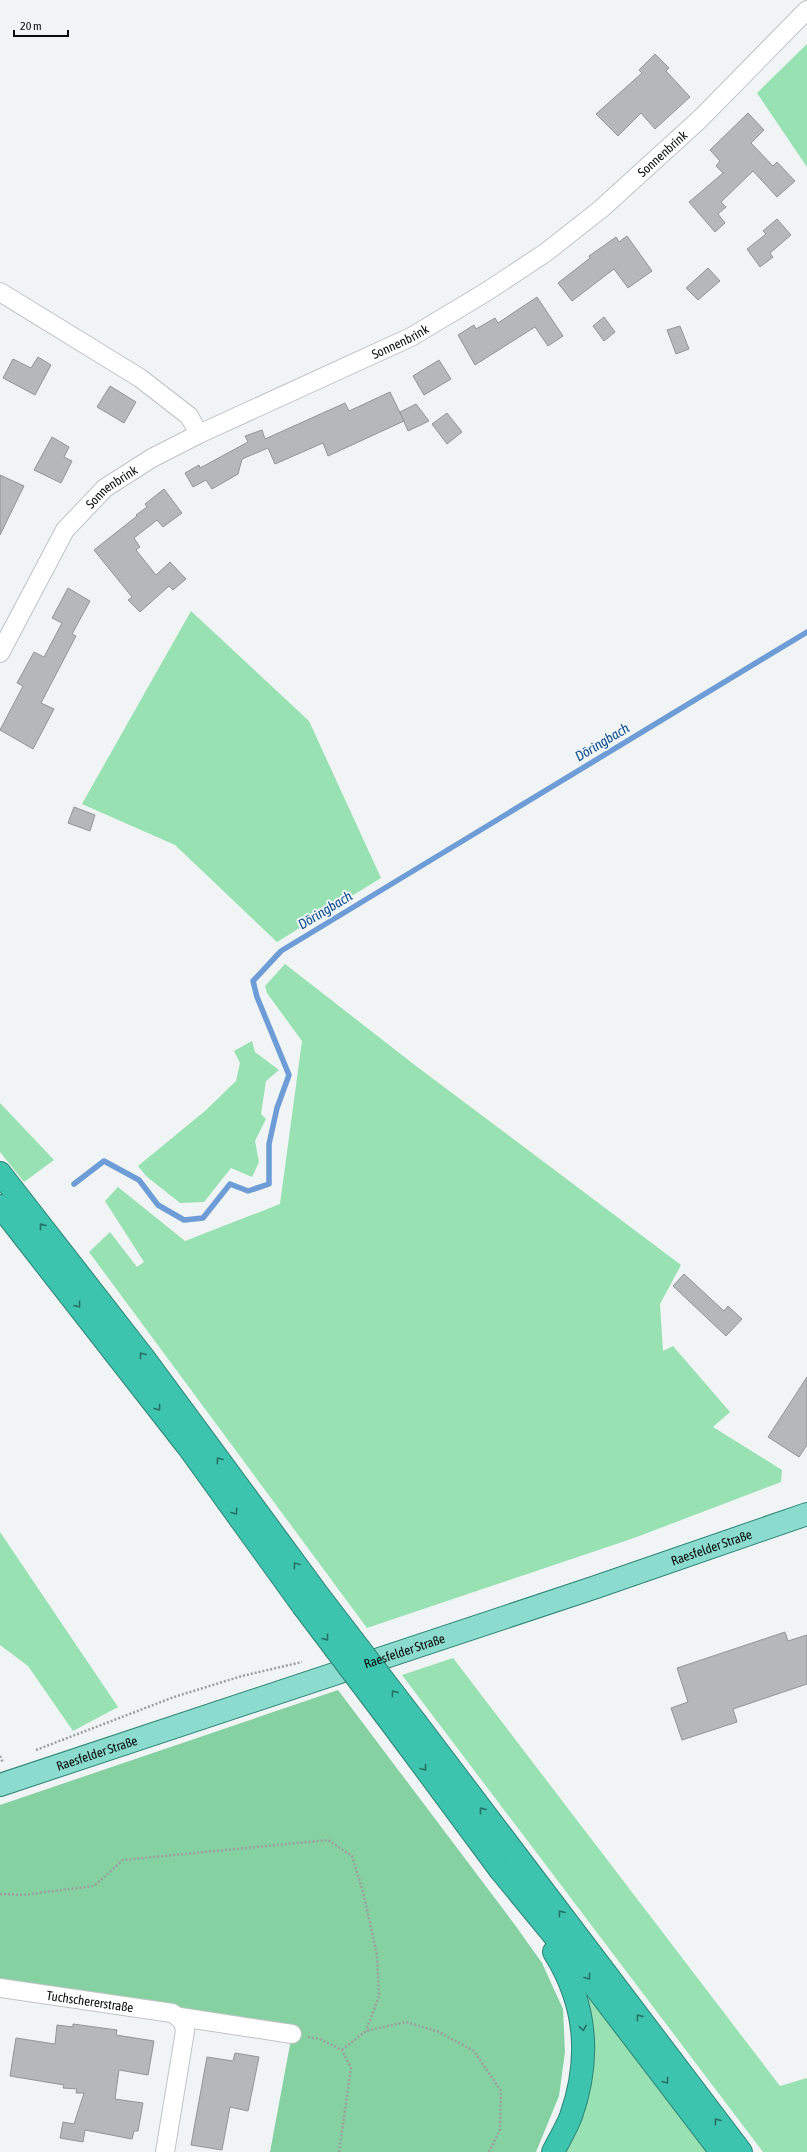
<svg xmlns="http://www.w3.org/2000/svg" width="807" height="2152" font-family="'Asap Condensed',sans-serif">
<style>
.green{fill:#97e1b2}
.forest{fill:#85d1a1}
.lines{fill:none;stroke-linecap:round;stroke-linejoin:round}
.stream{stroke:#6d9cd7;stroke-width:5.5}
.building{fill:#b4b8b9;stroke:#929596}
.minor-casing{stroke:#bfc3c4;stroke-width:20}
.major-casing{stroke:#2b8476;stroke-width:24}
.highway-casing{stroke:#2b8476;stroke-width:24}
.path{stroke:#9c9f9f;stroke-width:2.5;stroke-dasharray:2 2;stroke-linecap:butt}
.minor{stroke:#fff;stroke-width:18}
.major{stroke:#8bdccf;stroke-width:22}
.highway{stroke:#3dc4af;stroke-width:22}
.highway-bridge-casing{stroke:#2b8476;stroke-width:24;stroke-linecap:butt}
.highway-bridge{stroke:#3dc4af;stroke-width:22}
.oneway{stroke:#267166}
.labels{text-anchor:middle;stroke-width:4;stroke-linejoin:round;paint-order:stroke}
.street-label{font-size:13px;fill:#0a0c0c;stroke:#f0f4f4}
.water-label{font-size:14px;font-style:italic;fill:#084c93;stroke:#f0f4f4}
</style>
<rect width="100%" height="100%" fill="#f0f4f4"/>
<g class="green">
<polygon points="807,44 807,167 757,93"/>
<polygon points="191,611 309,721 381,878 277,942 175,845 82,804"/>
<polygon points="285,964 416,1066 681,1265 660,1304 663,1351 673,1346 730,1412 713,1427 782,1470 781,1482 634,1538 367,1628 89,1252 110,1232 137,1267 144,1262 105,1201 118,1187 185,1241 280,1204 302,1041 267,993 265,986"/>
<polygon points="252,1041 255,1052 279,1070 266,1081 261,1114 266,1119 255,1141 259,1162 252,1177 231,1168 204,1202 180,1203 146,1176 138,1166 205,1111 236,1081 240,1063 234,1051"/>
<polygon points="0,1103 54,1160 24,1182 0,1152"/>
<polygon points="0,1532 118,1707 73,1731 28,1666 0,1645"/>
<polygon points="453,1658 780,2086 807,2078 807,2152 763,2152 402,1675"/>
<polygon points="585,1992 708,2152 562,2152 594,2053 593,2027"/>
</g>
<polygon class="forest" points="338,1690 515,1925 542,1963 563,2009 565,2052 559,2096 536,2152 270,2152 292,2034 0,1984 0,1805"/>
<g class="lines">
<polyline class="stream" points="74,1184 104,1161 139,1180 158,1205 184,1220 203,1218 230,1184 248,1191 269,1184 269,1144 277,1108 289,1075 257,997 253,981 281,951 807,632"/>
</g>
<g class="building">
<polygon points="655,54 669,68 666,71 690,97 655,129 641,113 618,136 596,114 642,73 639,70"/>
<polygon points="748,113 764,130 751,143 773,166 777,162 795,181 777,197 753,171 721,202 726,207 718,214 725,223 715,232 689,202 723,173 716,166 720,161 710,150"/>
<polygon points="777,219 791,235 770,253 773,257 760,267 747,249 766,234 763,231"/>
<polygon points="627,236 652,271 628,288 614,269 572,301 558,283 590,258 589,256 616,237 619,242"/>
<polygon points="708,268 720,281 698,300 686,288"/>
<polygon points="537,297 563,336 548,346 535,327 475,365 458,335 474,325 476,329 495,318 498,323"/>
<polygon points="604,317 615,332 604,341 593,326"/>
<polygon points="680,326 689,349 676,354 667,330"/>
<polygon points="38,357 51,365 35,395 3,378 13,359 31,368"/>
<polygon points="439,360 451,379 424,395 413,376"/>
<polygon points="110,386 136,402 124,423 97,407"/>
<polygon points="390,392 404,421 328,456 323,443 275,464 268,448 242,459 238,474 212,489 206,480 193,487 185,473 199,465 200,468 248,442 245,436 262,430 265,439 345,403 349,411"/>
<polygon points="416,404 429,421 408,431 400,412"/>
<polygon points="447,413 462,432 447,444 432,424"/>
<polygon points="52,437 69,447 64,457 72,461 61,483 34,470"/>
<polygon points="0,475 24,486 0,535"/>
<polygon points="164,489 182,513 163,527 157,520 134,538 140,547 136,550 156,575 170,562 186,579 173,590 169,586 140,612 128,600 132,597 94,550 137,516 136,515 147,507 145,504"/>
<polygon points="68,588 90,601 72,634 76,636 41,703 54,709 33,749 0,730 23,686 17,683 34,652 44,657 62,623 52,618"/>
<polygon points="74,807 95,815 90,831 68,823"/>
<polygon points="684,1274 724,1311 728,1306 742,1319 726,1336 673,1286"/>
<polygon points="807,1377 807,1445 799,1457 768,1437"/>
<polygon points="785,1632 788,1641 807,1635 807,1684 733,1709 737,1722 682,1740 671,1708 688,1702 677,1668"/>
<polygon points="73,2024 117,2030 116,2035 154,2041 148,2075 119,2070 115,2099 143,2103 138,2131 134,2131 132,2139 85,2130 83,2142 60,2138 63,2122 74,2124 84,2093 76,2093 77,2089 63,2088 64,2085 10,2076 16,2038 55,2044 57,2025 73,2027"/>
<polygon points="235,2053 259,2057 248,2111 230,2107 222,2150 191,2145 207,2057 233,2061"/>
</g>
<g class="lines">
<defs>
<g id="minor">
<polyline points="0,292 140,378 189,416 199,434"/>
<path id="s1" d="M0 653 65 530 105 488 152 458 199 434 411 337 486 292 545 253 601 209 700 119 807 10"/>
<path id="s2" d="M0 1988 172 2013C180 2018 184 2021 185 2031L165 2152"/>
<polyline points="180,2017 292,2034"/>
</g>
<g id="major">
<path id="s3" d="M0 1785 596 1587 807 1514"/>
</g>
<g id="highway">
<polyline points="0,1173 144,1358 319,1596"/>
<polyline points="0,1206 189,1448 303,1606"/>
<polyline points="417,1724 741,2152"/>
<polyline points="401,1736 501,1871 579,1966 721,2152"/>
<path d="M553 2152C559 2140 566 2129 571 2116 591 2059 587 2004 554 1952"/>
</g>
</defs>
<use href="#minor" class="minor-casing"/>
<use href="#major" class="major-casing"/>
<use href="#highway" class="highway-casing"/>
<g class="path">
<polyline points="36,1750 174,1697 242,1676 302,1662"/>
<polyline points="0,1756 3,1763"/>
<polyline points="0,1894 23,1895 94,1886 123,1860 328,1840 352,1856 363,1892 377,1955 379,1996 366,2031"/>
<polyline points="308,2037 320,2039 342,2050 351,2068 339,2152"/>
<polyline points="342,2050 366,2031 406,2022 439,2032 474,2051 501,2091 500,2130 489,2152"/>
</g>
<use href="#minor" class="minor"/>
<use href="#major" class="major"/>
<use href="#highway" class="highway"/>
<defs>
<g id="highway-bridge">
<polyline points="319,1596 417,1724"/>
<polyline points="303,1606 401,1736"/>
</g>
</defs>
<use href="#highway-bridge" class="highway-bridge-casing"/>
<use href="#highway-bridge" class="highway-bridge"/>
</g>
<defs><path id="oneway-chevron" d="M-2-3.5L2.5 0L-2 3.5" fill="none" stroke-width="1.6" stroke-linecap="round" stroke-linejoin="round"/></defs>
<g class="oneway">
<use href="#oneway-chevron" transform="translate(42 1226) rotate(-128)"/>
<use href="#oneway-chevron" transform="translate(78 1305) rotate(52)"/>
<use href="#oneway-chevron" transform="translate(142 1355) rotate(-127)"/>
<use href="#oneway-chevron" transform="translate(158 1408) rotate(53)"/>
<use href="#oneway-chevron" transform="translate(219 1460) rotate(-126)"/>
<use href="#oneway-chevron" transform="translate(235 1512) rotate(54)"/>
<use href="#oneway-chevron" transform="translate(296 1565) rotate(-127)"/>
<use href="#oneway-chevron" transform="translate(326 1638) rotate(53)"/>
<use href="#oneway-chevron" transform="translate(394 1693) rotate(-127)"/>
<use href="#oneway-chevron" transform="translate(424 1768) rotate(53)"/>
<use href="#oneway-chevron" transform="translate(482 1810) rotate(-127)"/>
<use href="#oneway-chevron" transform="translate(561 1913) rotate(-127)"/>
<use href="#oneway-chevron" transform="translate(588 1977) rotate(53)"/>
<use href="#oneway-chevron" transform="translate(639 2017) rotate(-127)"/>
<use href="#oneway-chevron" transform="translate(583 2028) rotate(81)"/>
<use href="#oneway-chevron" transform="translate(666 2081) rotate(53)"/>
<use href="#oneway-chevron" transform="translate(717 2121) rotate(-127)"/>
</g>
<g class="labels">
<g class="street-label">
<text dy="5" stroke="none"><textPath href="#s1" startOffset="851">Sonnenbrink</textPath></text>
<text dy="5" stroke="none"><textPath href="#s1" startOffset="527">Sonnenbrink</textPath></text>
<text dy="5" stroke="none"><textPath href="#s1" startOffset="203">Sonnenbrink</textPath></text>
<text dy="5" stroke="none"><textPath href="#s3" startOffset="750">Raesfelder Straße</textPath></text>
<text dy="5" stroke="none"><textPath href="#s3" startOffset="426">Raesfelder Straße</textPath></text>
<text dy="5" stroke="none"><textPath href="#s3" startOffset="102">Raesfelder Straße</textPath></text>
<text dy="5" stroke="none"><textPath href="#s2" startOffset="91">Tuchschererstraße</textPath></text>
</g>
<g class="water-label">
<text transform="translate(602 742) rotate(-31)" y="5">Döringbach</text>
<text transform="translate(325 910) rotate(-31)" y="5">Döringbach</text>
</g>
</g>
<path d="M14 30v6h54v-6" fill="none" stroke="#0a0c0c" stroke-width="2"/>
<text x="20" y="30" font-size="12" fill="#0a0c0c" stroke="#f0f4f4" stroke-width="3" paint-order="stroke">20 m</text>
</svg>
